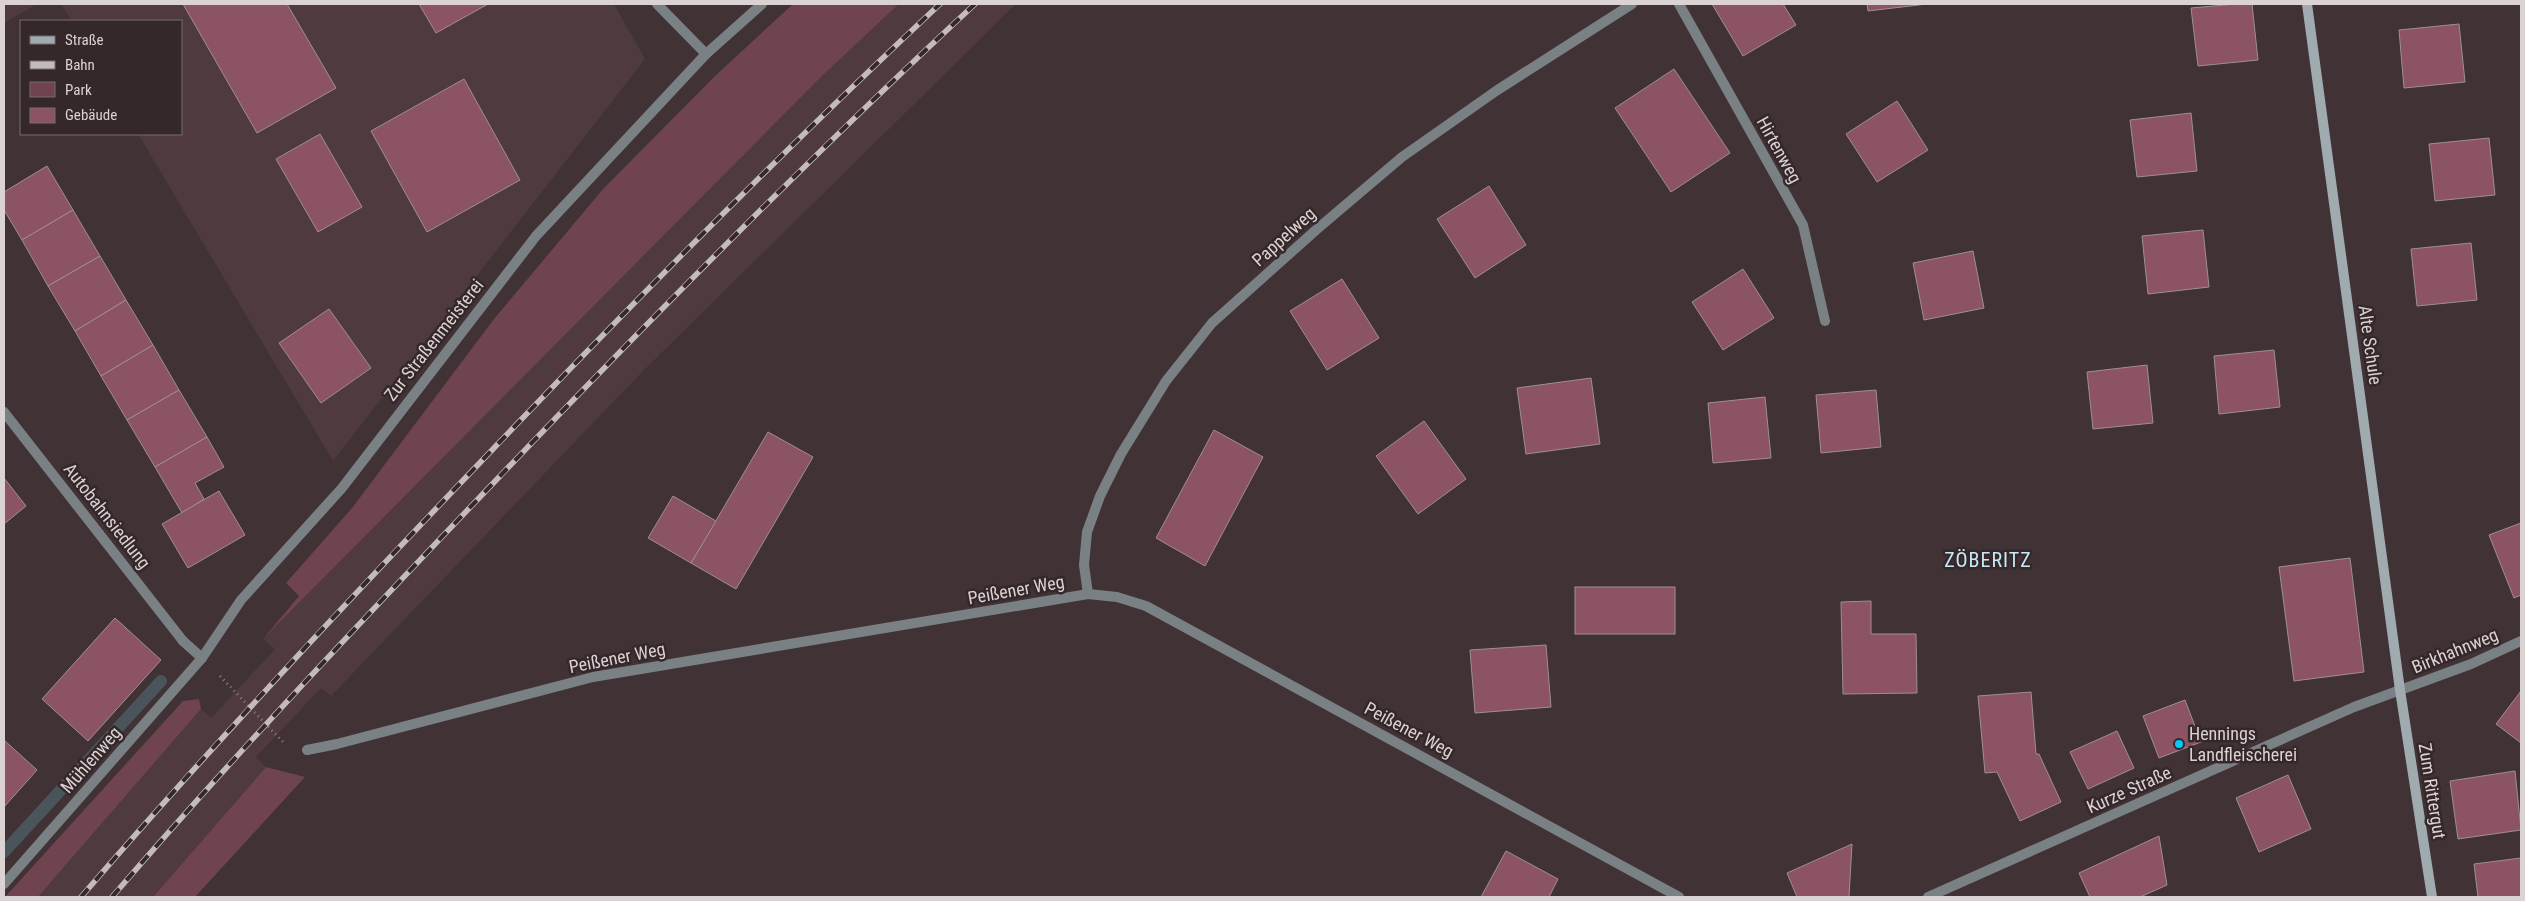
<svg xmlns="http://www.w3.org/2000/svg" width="2525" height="901" font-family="'Roboto Condensed',sans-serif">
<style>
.built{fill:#4e3a3f}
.green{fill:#6f434f}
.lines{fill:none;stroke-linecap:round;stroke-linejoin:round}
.stream{stroke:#49555b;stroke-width:12}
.building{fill:#8b5363;stroke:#9f8f92}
.path{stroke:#8c8083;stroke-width:3;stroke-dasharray:1 4;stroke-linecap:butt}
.lane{stroke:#7a8184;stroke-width:10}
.street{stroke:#7a8184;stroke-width:10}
.secondary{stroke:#a0abaf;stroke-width:10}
.rail-casing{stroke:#c4bbbd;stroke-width:5.5}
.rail{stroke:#35282b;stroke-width:4;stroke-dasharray:11;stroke-linecap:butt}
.poi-dot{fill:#00cbf8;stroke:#35282b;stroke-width:2}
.labels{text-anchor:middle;stroke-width:5;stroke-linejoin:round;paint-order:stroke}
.street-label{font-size:18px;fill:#dbd2d4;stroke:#35282b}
.poi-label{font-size:18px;fill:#dbd2d4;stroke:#35282b;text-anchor:start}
.quarter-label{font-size:20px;letter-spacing:1px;fill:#c8eaf7;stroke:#35282b}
</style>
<rect width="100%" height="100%" fill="#403235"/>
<g class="built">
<polygon points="4,4 37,4 4,23"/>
<polygon points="61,4 614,4 645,59 333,461 138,134 181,134 181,21 72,21"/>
<polygon points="899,4 1016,4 644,370 331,696 321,688 256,757 266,767 153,897 38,897 201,709 211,718 275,649 263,639 822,76"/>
</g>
<g class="green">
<polygon points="793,4 899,4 822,76 263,639 299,596 286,583 352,508 494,319 603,189 716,75"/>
<polygon points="199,699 201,709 38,897 5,897 183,701"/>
<polygon points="266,767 305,777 195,897 153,897"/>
</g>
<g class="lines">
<polyline class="stream" points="4,852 161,681"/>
</g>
<g class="building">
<polygon points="183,4 287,4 336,88 257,133"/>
<polygon points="419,4 488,4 436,33"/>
<polygon points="1712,4 1783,4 1796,25 1743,56"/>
<polygon points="1867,4 1927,4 1868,11"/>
<polygon points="2236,4 2252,4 2258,60 2198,66 2191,8"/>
<polygon points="2459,24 2465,82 2404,88 2399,30"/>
<polygon points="1674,69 1730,153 1671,192 1615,108"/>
<polygon points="464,79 520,180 427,232 371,131"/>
<polygon points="1897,101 1928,150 1877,182 1846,134"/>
<polygon points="2191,113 2197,171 2137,177 2130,120"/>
<polygon points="320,134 362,207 318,232 276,159"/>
<polygon points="2489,138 2495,195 2435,201 2429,144"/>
<polygon points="47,166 73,210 22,240 4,210 4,192"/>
<polygon points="1489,186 1526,245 1475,278 1437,219"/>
<polygon points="73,210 100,256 48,286 22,240"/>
<polygon points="2203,230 2209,287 2148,294 2142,236"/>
<polygon points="2471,243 2477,300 2417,306 2411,249"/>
<polygon points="1973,251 1984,308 1924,320 1913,263"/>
<polygon points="100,256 126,300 75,331 48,286"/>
<polygon points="1743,269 1774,318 1723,350 1692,302"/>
<polygon points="1342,279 1379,338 1327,370 1290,311"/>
<polygon points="126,300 153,345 101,376 75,331"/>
<polygon points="329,309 371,368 321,403 279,343"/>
<polygon points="153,345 179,390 127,420 101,376"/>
<polygon points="2274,350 2280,407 2219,414 2214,356"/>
<polygon points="2147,365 2153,423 2093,429 2087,372"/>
<polygon points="1591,378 1600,444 1526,454 1517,388"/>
<polygon points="179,390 207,437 155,467 127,420"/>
<polygon points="1876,390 1881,447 1821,453 1816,395"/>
<polygon points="1765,397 1771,458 1713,463 1708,403"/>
<polygon points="1424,421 1466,479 1418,514 1376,456"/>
<polygon points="1214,430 1263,457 1205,566 1156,538"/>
<polygon points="768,432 813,457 736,589 691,563"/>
<polygon points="207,437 224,467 195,483 204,499 182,513 155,467"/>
<polygon points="4,478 26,506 4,524"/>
<polygon points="219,491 245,535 188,568 162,524"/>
<polygon points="673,496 716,521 691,563 648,538"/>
<polygon points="2521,523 2521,595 2514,598 2489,535"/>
<polygon points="2350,558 2364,672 2294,681 2279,567"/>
<rect x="1575" y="587" width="100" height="47"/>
<polygon points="1871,601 1871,634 1916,634 1917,693 1843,694 1841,602"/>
<polygon points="115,618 161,660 88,741 42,699"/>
<polygon points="1546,645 1551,707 1475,713 1470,650"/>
<polygon points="2521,691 2521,743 2496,724"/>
<polygon points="2031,692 2036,754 2039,754 2061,802 2020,821 1997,772 1985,773 1978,696"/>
<polygon points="2185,700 2201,742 2159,758 2143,716"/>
<polygon points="2117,731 2134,768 2088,789 2070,752"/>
<polygon points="4,740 37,770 4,807"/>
<polygon points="2515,771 2521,830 2458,839 2450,781"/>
<polygon points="2288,775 2311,829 2259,852 2236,798"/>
<polygon points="2159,836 2167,885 2140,897 2090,897 2079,873"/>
<polygon points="1852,844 1849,897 1797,897 1787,873"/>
<polygon points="1506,851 1558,879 1549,897 1481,897"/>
<polygon points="2521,858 2521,897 2478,897 2474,864"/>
</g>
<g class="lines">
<polyline class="path" points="220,676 283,742"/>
<polyline class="lane" points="183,641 202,658"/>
<g class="street">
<polyline points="657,4 706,54"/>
<polyline points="1679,4 1803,225 1825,321"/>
<polyline points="4,412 183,641"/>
<polyline points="1088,594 1084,565 1087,532 1100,496 1121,454 1166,381 1212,323 1316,230 1402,157 1496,91 1632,4"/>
<polyline points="307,750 337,744 593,677 1088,594 1117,597 1146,606 1679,897"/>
<polyline points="4,884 202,658 241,600 342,488 536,236 706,54 762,4"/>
<polyline points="1928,897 2354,707 2471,664 2521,641"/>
</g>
<polyline class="secondary" points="2307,4 2400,690 2432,897"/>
<defs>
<g id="rail">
<path d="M81 897C214 743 353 595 494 448 639 296 787 147 940 4"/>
<path d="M112 897C237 752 369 613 501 475 655 314 812 155 975 4"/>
</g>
</defs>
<use href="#rail" class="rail-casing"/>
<use href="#rail" class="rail"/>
</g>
<circle class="poi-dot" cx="2179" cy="744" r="5"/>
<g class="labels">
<g class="street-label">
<text transform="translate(1779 150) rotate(61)" y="6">Hirtenweg</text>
<text transform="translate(1284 237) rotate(-42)" y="6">Pappelweg</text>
<text transform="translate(434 340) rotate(-52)" y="6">Zur Straßenmeisterei</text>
<text transform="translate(2370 345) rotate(82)" y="6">Alte Schule</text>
<text transform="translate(107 516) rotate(52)" y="6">Autobahnsiedlung</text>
<text transform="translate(1016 590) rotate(-10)" y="6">Peißener Weg</text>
<text transform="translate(2455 651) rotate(-22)" y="6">Birkhahnweg</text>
<text transform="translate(617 658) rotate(-11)" y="6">Peißener Weg</text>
<text transform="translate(1409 730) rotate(28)" y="6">Peißener Weg</text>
<text transform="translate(91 760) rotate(-49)" y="6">Mühlenweg</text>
<text transform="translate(2129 790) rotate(-24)" y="6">Kurze Straße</text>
<text transform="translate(2432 791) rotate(81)" y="6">Zum Rittergut</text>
</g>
<g class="poi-label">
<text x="2189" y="740">Hennings<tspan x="2189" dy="21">Landfleischerei</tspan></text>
</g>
<g class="quarter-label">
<text x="1988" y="567">ZÖBERITZ</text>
</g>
</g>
<rect width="2525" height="901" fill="none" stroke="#dbd2d4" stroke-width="10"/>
<rect x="20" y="20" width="162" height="115" fill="#35282b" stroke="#776c6f"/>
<rect x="30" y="36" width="25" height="8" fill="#a0abaf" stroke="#776c6f"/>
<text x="65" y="45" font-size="15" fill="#dbd2d4">Straße</text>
<rect x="30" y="61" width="25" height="8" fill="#c4bbbd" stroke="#776c6f"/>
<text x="65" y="70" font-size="15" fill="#dbd2d4">Bahn</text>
<rect x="30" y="82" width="25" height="15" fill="#6f434f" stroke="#776c6f"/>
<text x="65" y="95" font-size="15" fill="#dbd2d4">Park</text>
<rect x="30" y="108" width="25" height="15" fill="#8b5363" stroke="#776c6f"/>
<text x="65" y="120" font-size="15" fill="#dbd2d4">Gebäude</text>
</svg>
